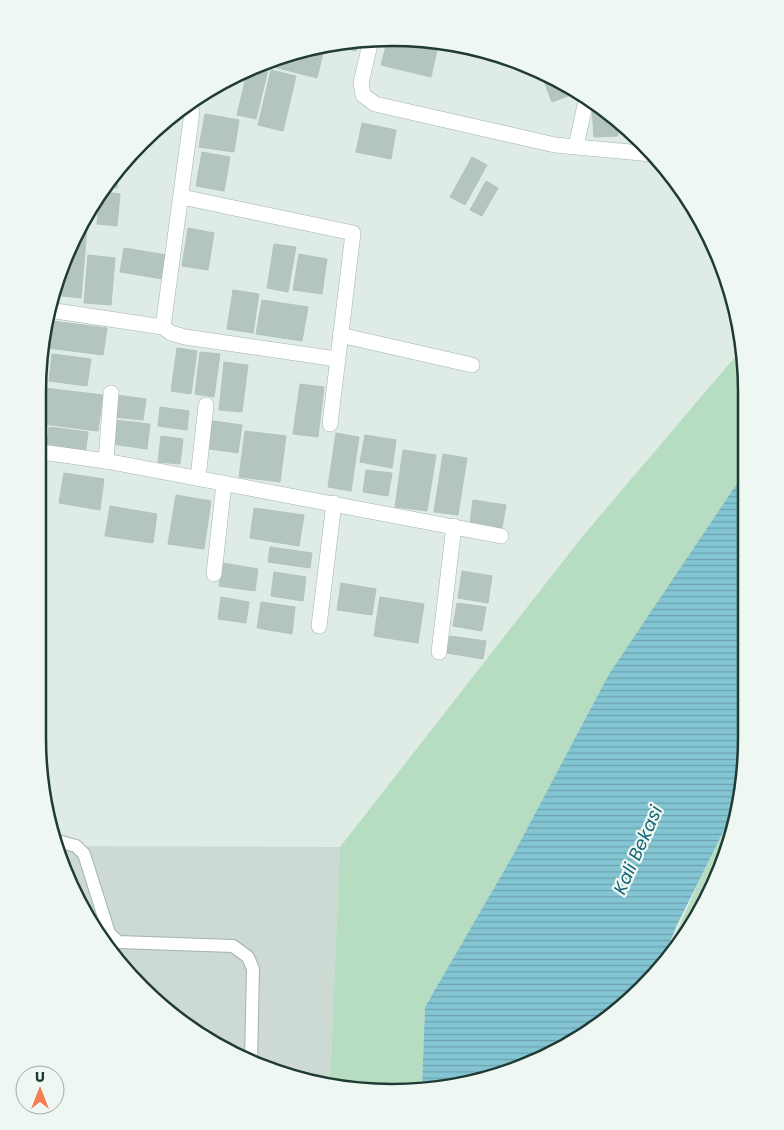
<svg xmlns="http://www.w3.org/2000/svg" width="784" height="1130" font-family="Poppins,sans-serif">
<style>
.built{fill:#cddad4}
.grass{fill:#b6ddc1}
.water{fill:url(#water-rules)}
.building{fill:#b4c5be;stroke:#b1c4bd}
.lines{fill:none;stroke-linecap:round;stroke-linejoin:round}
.service-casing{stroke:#a2b3ac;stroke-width:14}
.minor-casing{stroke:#a2b3ac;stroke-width:16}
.service{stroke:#fff;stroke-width:12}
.minor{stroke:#fff;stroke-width:15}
.labels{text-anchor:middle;stroke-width:4.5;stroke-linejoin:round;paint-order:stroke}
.water-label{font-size:18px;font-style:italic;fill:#186679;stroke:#eff7f3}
.rim{fill:none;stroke:#1f3b34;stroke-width:2.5}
</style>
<defs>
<pattern id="water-rules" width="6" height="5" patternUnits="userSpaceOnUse" patternTransform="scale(1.25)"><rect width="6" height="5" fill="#84c5d3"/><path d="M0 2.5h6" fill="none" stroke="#6ba1ac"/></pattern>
</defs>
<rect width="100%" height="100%" fill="#dfebe5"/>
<polygon class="built" points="57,846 340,847 330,1085 256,1065 158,1005 97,935"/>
<g class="grass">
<polygon points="740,351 742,476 609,674 513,855 425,1007 422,1087 346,1089 330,1085 340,847 582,537"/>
<polygon points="741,796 740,807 719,874 687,935 663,963 700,879"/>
</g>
<polygon class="water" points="742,476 746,738 741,796 677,925 659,969 642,989 549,1056 461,1086 422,1087 425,1007 513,855 609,674"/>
<g class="building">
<polygon points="388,38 437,50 431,77 381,65"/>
<polygon points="358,41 356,51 329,44"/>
<polygon points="325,44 317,78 262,64 263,63"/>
<polygon points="252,67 268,70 256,119 237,115 248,69"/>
<polygon points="271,70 296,76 283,131 258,125"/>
<polygon points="542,72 579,92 552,102 541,73"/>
<polygon points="599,105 618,121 618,136 594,137 592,106"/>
<polygon points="205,114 239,120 234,152 199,147"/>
<polygon points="362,123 396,130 391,159 356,152"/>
<polygon points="202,152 230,157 224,191 196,186"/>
<polygon points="472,157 487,165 465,205 450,197"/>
<polygon points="119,173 117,188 109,187"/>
<polygon points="486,181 498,188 482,216 470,210"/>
<polygon points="105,192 120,194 117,226 97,224 99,201"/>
<polygon points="88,216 81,298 54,295 74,235"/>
<polygon points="188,228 214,233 208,270 182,266"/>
<polygon points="274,244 296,247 288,292 267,288"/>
<polygon points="124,248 167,255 163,279 120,272"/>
<polygon points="299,254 327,259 322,294 293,290"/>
<polygon points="88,255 115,258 111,305 84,303"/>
<polygon points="233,290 259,294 253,333 227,329"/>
<polygon points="262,300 308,307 302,341 256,334"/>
<polygon points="52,321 107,328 103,355 48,348"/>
<polygon points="177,348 197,351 191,394 171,391"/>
<polygon points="200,352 220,354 214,397 195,394"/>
<polygon points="52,354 91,359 87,386 49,381"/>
<polygon points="224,362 248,365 242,412 219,410"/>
<polygon points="300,384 324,387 318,437 293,434"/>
<polygon points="44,388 103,395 98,431 43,424"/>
<polygon points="116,395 146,399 143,420 113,417"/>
<polygon points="160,407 189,411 187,430 158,426"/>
<polygon points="115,420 150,424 147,449 112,444"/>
<polygon points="206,420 242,425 238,453 203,448"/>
<polygon points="49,427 88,432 85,456 46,451"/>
<polygon points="245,431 286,436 280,482 239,477"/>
<polygon points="336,433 359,437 351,491 328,487"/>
<polygon points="365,435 396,440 392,468 360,462"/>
<polygon points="161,436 183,439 180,464 158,462"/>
<polygon points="403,450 436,455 427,511 395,507"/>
<polygon points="443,454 467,458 458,515 434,512"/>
<polygon points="366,470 392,473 388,496 363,492"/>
<polygon points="64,473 104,479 100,510 59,503"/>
<polygon points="176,495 211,501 204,549 168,544"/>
<polygon points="473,500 506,505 502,528 470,523"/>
<polygon points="110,506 157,514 153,543 105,536"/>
<polygon points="254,508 304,515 299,546 250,538"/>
<polygon points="270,547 312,553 310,568 268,562"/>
<polygon points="223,563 258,569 255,591 219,586"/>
<polygon points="462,571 492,576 488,603 458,598"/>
<polygon points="274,572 306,577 303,601 271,596"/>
<polygon points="341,583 376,589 372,615 337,610"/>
<polygon points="221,597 249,602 246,623 218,619"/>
<polygon points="380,597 424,604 418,643 374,636"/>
<polygon points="261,602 295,607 292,634 257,628"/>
<polygon points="457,603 486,607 482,631 453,626"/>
<polygon points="450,636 486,641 483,659 447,653"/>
</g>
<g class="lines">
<defs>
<polyline id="service" points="54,840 76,846 84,854 109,933 118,942 233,946 248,957 253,969 251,1062"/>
<g id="minor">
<polyline points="371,40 361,83 363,95 375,104 555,145 652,154"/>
<polyline points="576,146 587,96"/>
<polyline points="182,197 353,233 330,424"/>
<polyline points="49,310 163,327 171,333 185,337 337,359"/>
<polyline points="163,327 192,112"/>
<polyline points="340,335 472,365"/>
<polyline points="42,452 106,461 501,536"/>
<polyline points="106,461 111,393"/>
<polyline points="198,478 206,405"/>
<polyline points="214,574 224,483"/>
<polyline points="319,626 334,503"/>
<polyline points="439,652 454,526"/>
</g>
</defs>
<use href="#service" class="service-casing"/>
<use href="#minor" class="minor-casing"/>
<use href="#service" class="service"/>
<use href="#minor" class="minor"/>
</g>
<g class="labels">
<g class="water-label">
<text transform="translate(638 850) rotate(-66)" y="6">Kali Bekasi</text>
</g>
</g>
<path d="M0 0H784V1130H0ZM392 46H392A346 346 0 0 1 738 392V738A346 346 0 0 1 392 1084H392A346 346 0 0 1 46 738V392A346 346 0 0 1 392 46Z" fill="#eff7f3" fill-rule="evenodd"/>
<path class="rim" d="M392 46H392A346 346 0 0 1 738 392V738A346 346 0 0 1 392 1084H392A346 346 0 0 1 46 738V392A346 346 0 0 1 392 46Z"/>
<g transform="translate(40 1090)"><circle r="24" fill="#eff7f3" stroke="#9caca7"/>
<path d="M0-4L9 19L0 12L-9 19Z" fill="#f77c50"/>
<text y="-8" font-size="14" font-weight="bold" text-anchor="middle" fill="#1f3b34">U</text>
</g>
</svg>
